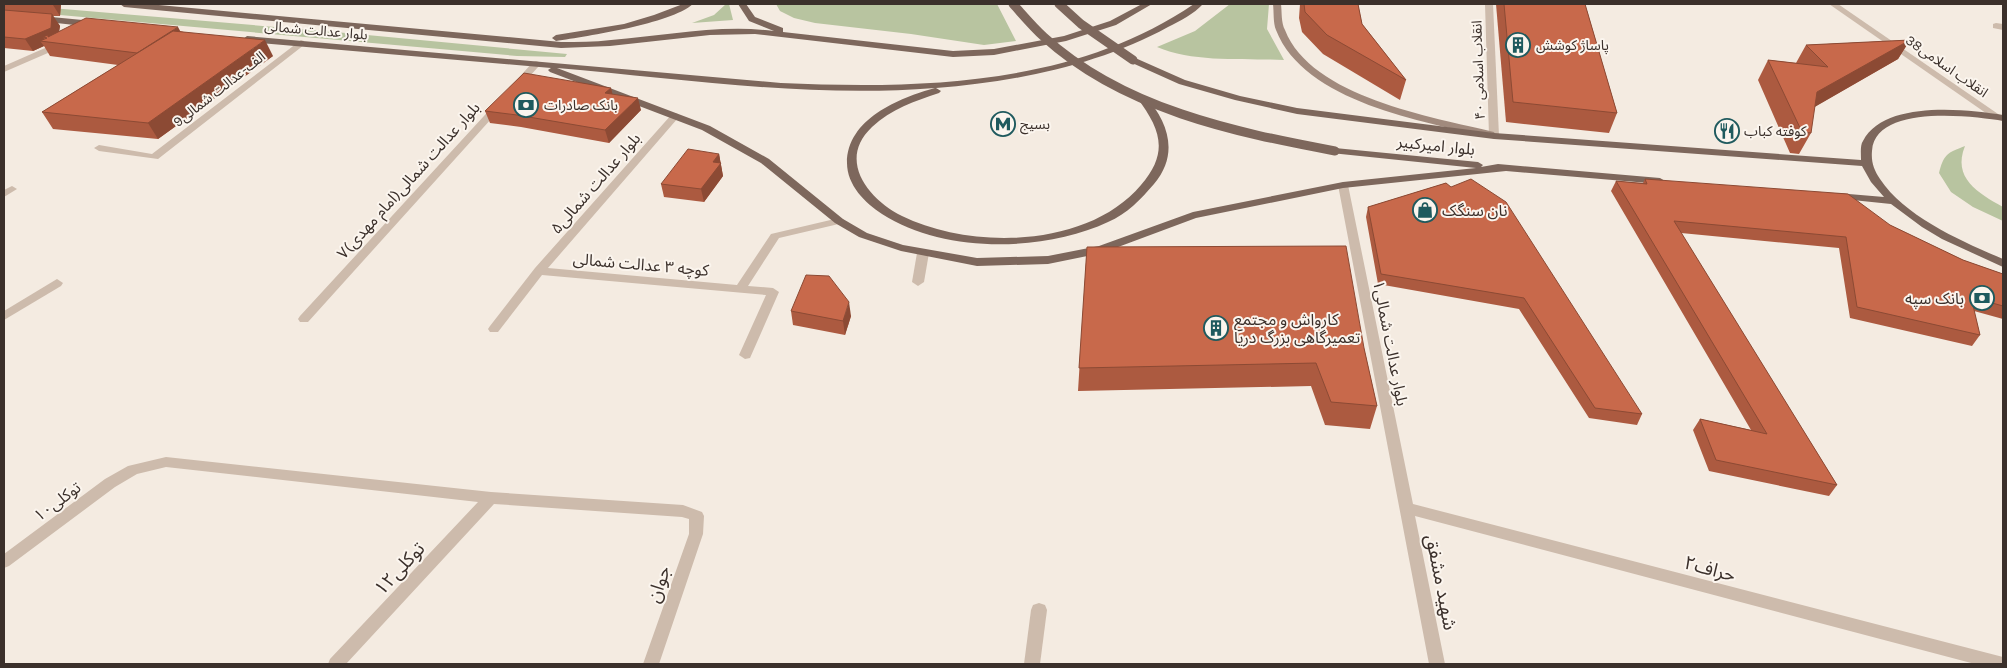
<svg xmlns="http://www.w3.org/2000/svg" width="2007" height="668" font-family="Karla,'Noto Sans Arabic',sans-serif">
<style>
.green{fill:#b8c4a0}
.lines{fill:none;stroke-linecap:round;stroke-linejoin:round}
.service{fill:#cdbbac;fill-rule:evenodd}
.minor{fill:#cdbbac;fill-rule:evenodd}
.tertiary{fill:#cdbbac;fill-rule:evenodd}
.secondary{fill:#a18a7d;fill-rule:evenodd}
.primary{fill:#7d675c;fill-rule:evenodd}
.primary-bridge{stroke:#7d675c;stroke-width:9}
.wall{fill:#ac5a40}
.shaded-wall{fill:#8c4a34}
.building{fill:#c8694b;stroke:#8c4a34}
.labels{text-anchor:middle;stroke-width:4;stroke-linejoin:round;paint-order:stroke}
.far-street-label{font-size:14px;fill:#3b302b;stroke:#fbf5ee}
.far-poi-label{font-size:14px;fill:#3b302b;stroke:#fbf5ee;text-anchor:start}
.street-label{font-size:16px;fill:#3b302b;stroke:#fbf5ee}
.poi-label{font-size:16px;fill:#3b302b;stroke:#fbf5ee;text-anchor:start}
.near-street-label{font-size:19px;fill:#3b302b;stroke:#fbf5ee}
</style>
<rect width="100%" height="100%" fill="#f4ebe1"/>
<g class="green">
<polygon points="4,4 346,33 567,54 565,57 517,56 4,10"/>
<polygon points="726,4 729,4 733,20 692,23 714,15"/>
<polygon points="776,4 997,4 1016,41 984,45 911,34 815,23 794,18 780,11"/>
<path d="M1230 4H1269L1267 29 1284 60C1243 58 1195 63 1157 47L1195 31Z"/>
<path d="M1965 146C1952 178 1978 193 2003 207V221L1973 207 1951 192 1939 173C1944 154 1947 153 1965 146Z"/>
</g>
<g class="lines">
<g class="service">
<polygon points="1485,4 1493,4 1499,136 1494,139 1489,136"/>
<polygon points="923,249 929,253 924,282 918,286 912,282 917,253"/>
</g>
<g class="minor">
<polygon points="1996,23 2003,24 2003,30 1993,28 1993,24"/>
<polygon points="301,40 304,41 304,45 158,159 99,151 94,148 99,145 152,154"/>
<polygon points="61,41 65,44 64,46 4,72 4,66"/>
<polygon points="536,61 539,62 539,66 519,88 513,88 513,84 533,62"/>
<polygon points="498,103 503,106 501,108 308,322 300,322 298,319 300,316 495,104"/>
<polygon points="675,113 678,114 678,118 548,268 737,285 771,234 839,218 843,219 845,221 843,223 779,238 748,286 773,288 779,292 750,358 745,359 739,355 766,295 542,275 498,332 490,332 488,329 490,326 535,268 672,114"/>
<polygon points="1343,182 1348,185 1413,504 2003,657 2003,664 1975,664 1415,516 1445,664 1429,664 1338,185"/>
<polygon points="12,186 17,189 4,197 4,190"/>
<polygon points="57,279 63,283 61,286 4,320 4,311"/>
<polygon points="166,457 491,492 683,505 702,512 704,516 703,534 659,664 643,664 689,534 689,519 682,517 494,504 346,664 328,664 330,659 478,502 166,467 137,474 115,487 9,566 4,568 4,554 105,479 128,466"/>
<polygon points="1039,603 1045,605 1047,610 1040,664 1024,664 1031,610 1033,605"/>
</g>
<polygon class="tertiary" points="1829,4 1838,4 2001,116 1999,118 1993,118"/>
<path class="secondary" d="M1273 4H1281C1282 12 1281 23 1285 30 1311 97 1432 117 1494 132L1495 134 1490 137C1424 122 1304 102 1276 30 1273 23 1274 12 1273 4Z"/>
<g class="primary">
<path d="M120 4H148L561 42C578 42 594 42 611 40 665 36 719 24 774 31L749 21 738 4H746L755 17 783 28V32L953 51 994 49 1064 36 1110 21 1142 4H1152L1116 25 1066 41 994 55 953 57 755 34 710 35 610 46 561 48 124 7Z"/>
<path d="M683 4H693C670 24 588 36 556 41L552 38 556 35 624 24 654 15Z"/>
<path d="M1194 4H1203C1194 14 1180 21 1168 27 1099 65 1015 82 936 88L941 91 939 93C915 101 891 109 872 127 837 160 868 199 902 216 971 250 1088 248 1141 185 1169 153 1161 129 1137 98L1142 95 1145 96C1169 122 1179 155 1154 184 1141 199 1127 214 1108 222 1044 252 944 254 882 214 865 203 847 185 847 163 847 119 899 98 935 88 809 98 683 79 557 68L710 126 769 159 843 219 867 233 903 245 977 258 1048 256 1099 246 1193 212 1343 182 1476 168 1331 153 1330 151 1335 148 1478 162 1483 165 1481 167 1498 164 1660 178 1665 181 1660 184 1506 171 1343 188 1196 218 1102 253 1048 264 977 266 901 251 859 237 835 223 761 163 702 130 550 72 548 70 551 68 247 42 243 39 247 36 291 40 781 83C920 89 1074 86 1194 4Z"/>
<polygon points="41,16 93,21 97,24 93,27 38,21 37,19"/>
<path d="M1133 57 1185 80 1240 96 1297 108 1494 133 1861 160C1861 154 1860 145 1863 141 1884 100 1966 109 2003 115V121C1972 116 1875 104 1872 151 1871 162 1874 170 1880 179 1905 217 1963 242 2003 259V267L1942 239 1922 227 1891 204 1833 198 1832 196 1833 194 1837 193 1884 197 1871 182 1862 166 1494 139 1297 114 1235 100 1179 84 1130 62 1128 60Z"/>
</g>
<g class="primary-bridge">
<path d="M1013 4C1023 15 1033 27 1044 37 1123 109 1234 132 1335 151"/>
<polyline points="1059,4 1081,24 1133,60"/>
</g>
</g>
<g class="wall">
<polygon points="4,4 61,4 60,16 53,16 60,26 59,31 180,31 273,56 158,139 53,129 42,112 118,65 50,56 44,46 33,51 4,48"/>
<polygon points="1300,4 1358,4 1362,24 1406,80 1400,100 1323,54 1302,32 1299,18"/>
<polygon points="1496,4 1585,4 1617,113 1609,133 1506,122"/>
<polygon points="1910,40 1898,59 1814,107 1811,133 1799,154 1790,153 1758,80 1768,60 1796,63 1806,45"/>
<polygon points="611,88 612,94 641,110 609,143 521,127 490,123 485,111"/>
<polygon points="719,154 723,176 704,202 664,197 661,184"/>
<polygon points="1645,179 1890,225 1963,260 2003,274 2003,319 1974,311 1980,335 1972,346 1850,318 1839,248 1681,233 1837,485 1829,496 1709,471 1693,430 1700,419 1751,430 1611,191 1616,181 1643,183"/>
<polygon points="1446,183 1642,414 1637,425 1589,418 1519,309 1378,284 1366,217 1368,207"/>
<polygon points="1087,247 1364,348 1377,406 1370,429 1325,425 1311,386 1078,391"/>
<polygon points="791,311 851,316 845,335 793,325"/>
</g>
<g class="shaded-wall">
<polygon points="53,4 61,4 60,16 53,5"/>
<polygon points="52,14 60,26 58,39 43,37 46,42 40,41 44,46 33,51 25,39"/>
<polygon points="178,27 186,42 137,53"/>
<polygon points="265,40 273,56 158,139 148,123"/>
<polygon points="1910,40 1898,59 1806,112 1817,92"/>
<polygon points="611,88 614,100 605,93"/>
<polygon points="638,98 641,110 609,143 605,130"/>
<polygon points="719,154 723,176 704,202 701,189 713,162"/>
<polygon points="849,302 851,316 845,335 843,321"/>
</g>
<g class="building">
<polygon points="1304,4 1358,4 1362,24 1406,80 1327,35 1305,12"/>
<polygon points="1504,4 1585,4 1617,113 1513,102"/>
<polygon points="4,10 52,14 51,28 25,39 4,37"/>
<polygon points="86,18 178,27 137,53 40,41 47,38 43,37 48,35 48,37"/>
<polygon points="173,31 265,40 148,123 42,112"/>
<polygon points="1910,40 1817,92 1811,133 1802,132 1768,60 1828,67 1806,45"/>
<polygon points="524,73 611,88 605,93 638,98 605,130 517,115 485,111"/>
<polygon points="688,149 719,154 713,162 721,163 701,189 661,184"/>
<polygon points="1471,179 1506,202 1642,414 1595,408 1524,298 1381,274 1368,207 1446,183 1451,187"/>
<polygon points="1645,179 1848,194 1890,225 1963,260 2003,274 2003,306 1971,297 1980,335 1857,307 1846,237 1674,221 1837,485 1716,460 1700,419 1767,434 1616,181 1647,184"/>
<polygon points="1346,246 1364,348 1377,406 1331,402 1316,363 1079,368 1087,247"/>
<polygon points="806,275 829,276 849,302 843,321 791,311"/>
</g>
<defs>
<symbol id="building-ring" viewBox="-11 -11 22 22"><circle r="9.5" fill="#fbf5ee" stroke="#1f5a5e" stroke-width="1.5"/><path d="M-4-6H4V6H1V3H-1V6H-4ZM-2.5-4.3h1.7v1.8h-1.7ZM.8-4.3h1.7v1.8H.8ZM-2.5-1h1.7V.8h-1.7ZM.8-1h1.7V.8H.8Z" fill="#1f5a5e"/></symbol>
<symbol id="bank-ring" viewBox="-11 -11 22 22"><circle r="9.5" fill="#fbf5ee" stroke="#1f5a5e" stroke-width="1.5"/><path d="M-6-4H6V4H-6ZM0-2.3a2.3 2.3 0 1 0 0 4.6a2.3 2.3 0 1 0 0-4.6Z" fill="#1f5a5e"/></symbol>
<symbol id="metro-ring" viewBox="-11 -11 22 22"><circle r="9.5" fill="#fbf5ee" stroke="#1f5a5e" stroke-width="1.5"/><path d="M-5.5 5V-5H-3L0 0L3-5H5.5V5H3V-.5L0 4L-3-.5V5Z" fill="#1f5a5e"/></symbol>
<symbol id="restaurant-ring" viewBox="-11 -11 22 22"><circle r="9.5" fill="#fbf5ee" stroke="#1f5a5e" stroke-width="1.5"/><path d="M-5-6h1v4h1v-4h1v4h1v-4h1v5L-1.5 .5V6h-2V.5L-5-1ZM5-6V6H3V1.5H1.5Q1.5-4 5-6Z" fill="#1f5a5e"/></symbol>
<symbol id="shop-ring" viewBox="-11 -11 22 22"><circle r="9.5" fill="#fbf5ee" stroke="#1f5a5e" stroke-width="1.5"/><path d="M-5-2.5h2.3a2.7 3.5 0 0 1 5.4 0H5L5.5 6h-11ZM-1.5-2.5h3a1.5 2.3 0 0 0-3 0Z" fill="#1f5a5e"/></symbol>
</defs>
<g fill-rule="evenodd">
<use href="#building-ring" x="1504" y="31" width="28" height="28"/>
<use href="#bank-ring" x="512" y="91" width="28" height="28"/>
<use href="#metro-ring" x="989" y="110" width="28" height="28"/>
<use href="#restaurant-ring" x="1713" y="117" width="28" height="28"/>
<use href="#shop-ring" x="1411" y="196" width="28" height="28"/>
<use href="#bank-ring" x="1968" y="284" width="28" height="28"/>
<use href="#building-ring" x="1202" y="314" width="28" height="28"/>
</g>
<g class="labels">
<g class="far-street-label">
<text transform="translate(316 30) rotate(5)" y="5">بلوار عدالت شمالی</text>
<text transform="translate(1947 66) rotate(35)" y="5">38انقلاب اسلامی</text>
<text transform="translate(1478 70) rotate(-92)" y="5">انقلاب اسلامی ۴۰</text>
<text transform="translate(219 89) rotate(-38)" y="5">9الف-عدالت شمالی</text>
</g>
<g class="far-poi-label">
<text x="1536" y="50">پاساژ کوشش</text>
<text x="544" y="110">بانک صادرات</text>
<text x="1020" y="129">بسیج</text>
<text x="1744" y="136">کوفته کباب</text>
</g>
<g class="street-label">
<text transform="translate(1436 145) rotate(6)" y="6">بلوار امیرکبیر</text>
<text transform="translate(408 180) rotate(-48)" y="6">۷بلوار عدالت شمالی(امام مهدی)</text>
<text transform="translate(595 183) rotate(-49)" y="6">بلوار عدالت شمالی۵</text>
<text transform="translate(641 264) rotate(5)" y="6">کوچه ۳ عدالت شمالی</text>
<text transform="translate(1391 343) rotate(79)" y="6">بلوار عدالت شمالی۱</text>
<text transform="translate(57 501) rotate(-37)" y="6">۱۰توکلی</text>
</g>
<g class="poi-label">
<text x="1442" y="216">نان سنگک</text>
<text x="1964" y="304" text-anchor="end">بانک سپه</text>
<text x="1234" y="325">کارواش و مجتمع<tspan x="1234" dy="18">تعمیرگاهی بزرگ دریا</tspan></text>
</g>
<g class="near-street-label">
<text transform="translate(399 568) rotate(-47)" y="7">توکلی۱۲</text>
<text transform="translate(1710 568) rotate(15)" y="7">حراف۲</text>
<text transform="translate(1442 582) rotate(79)" y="7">شهید مشفق</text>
<text transform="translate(658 584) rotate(-71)" y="7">جوان</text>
</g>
</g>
<rect width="2007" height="668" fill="none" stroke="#3b302b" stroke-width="10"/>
</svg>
